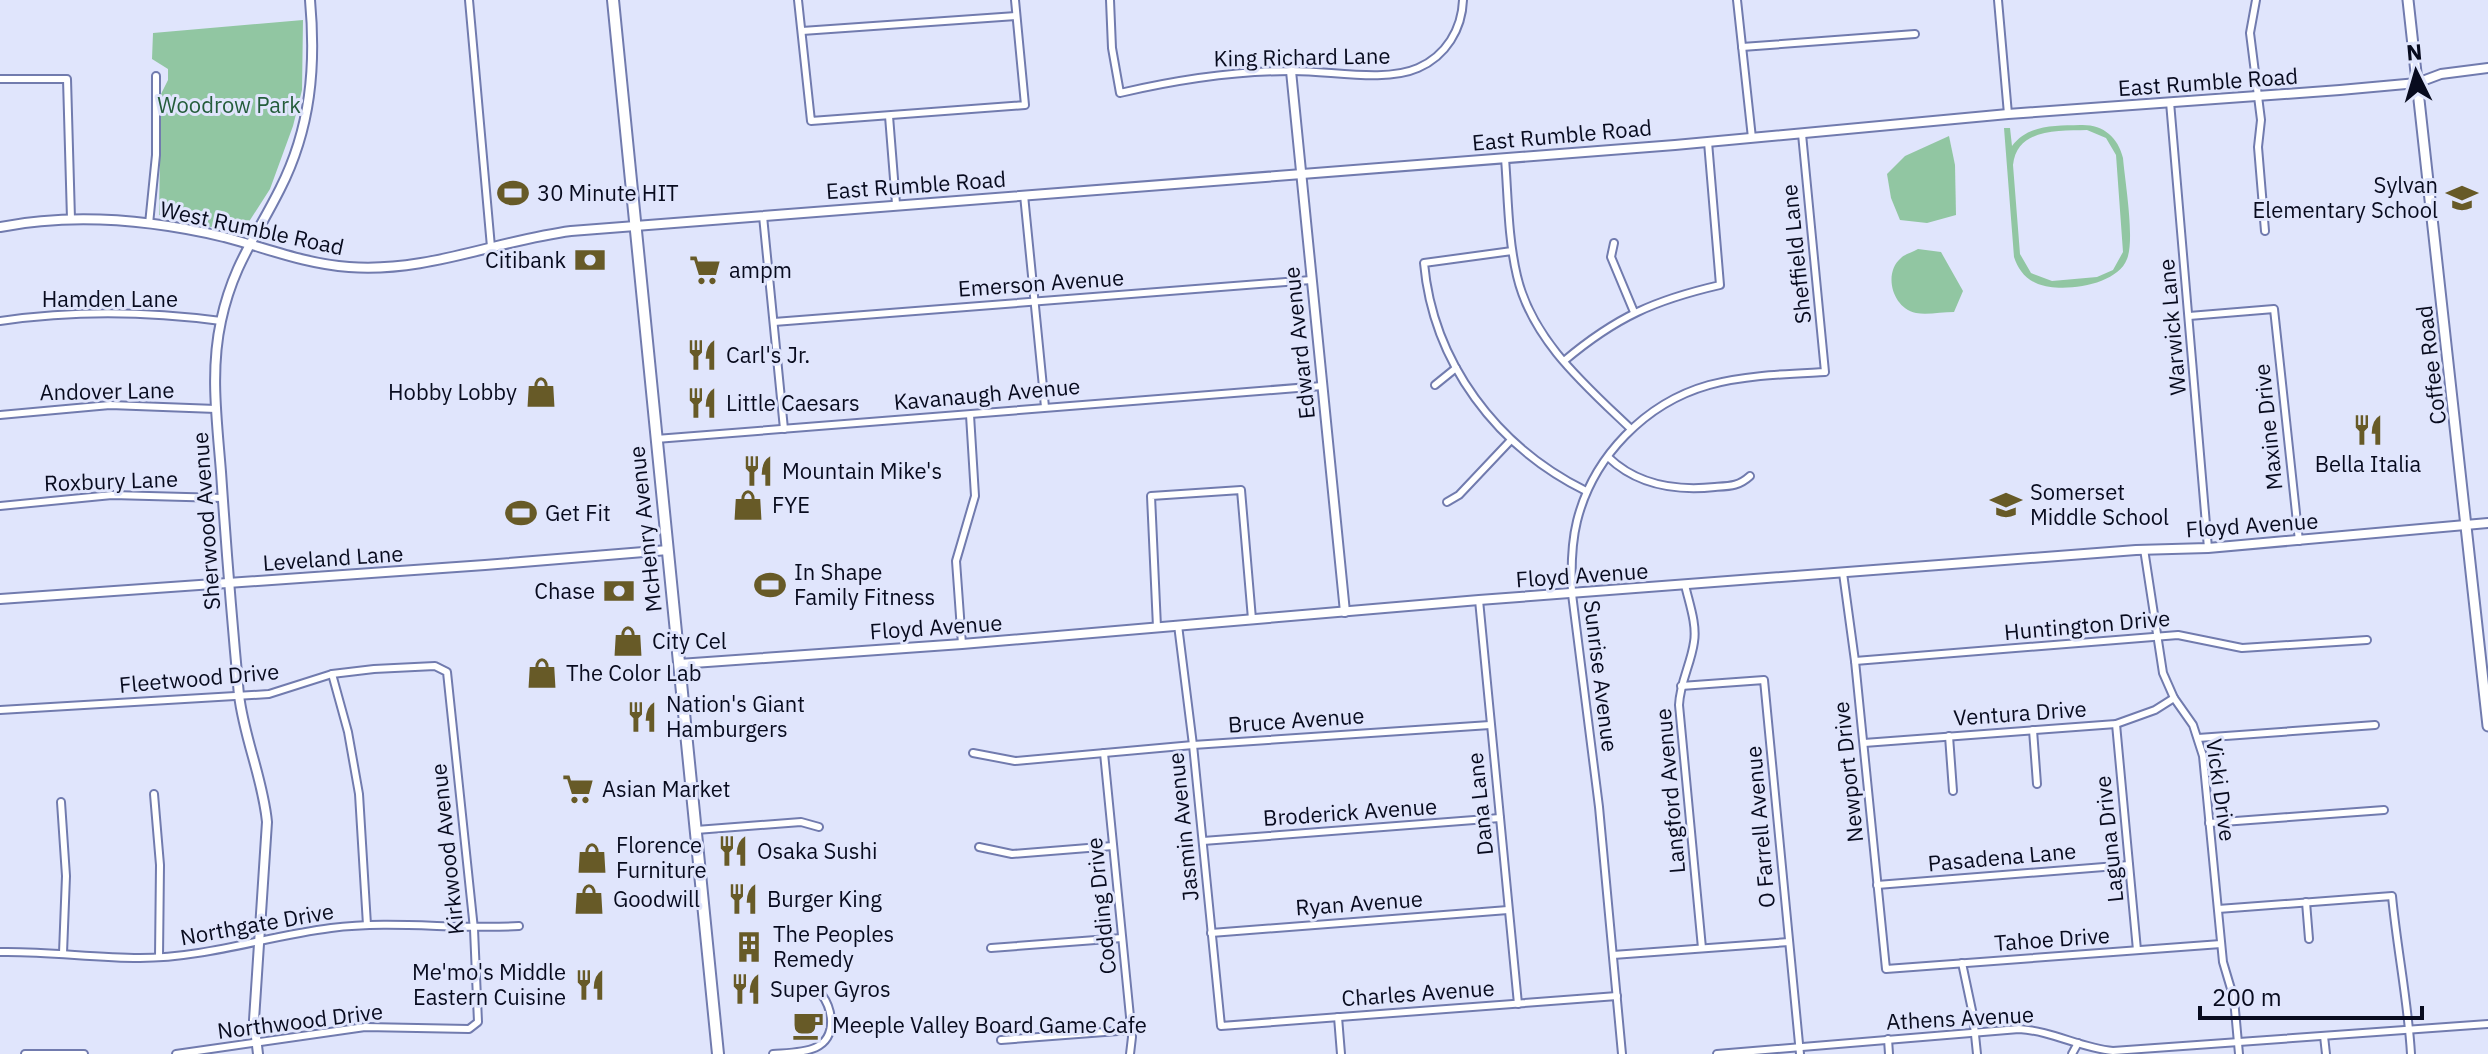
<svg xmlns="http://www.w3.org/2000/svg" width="2488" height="1054" font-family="'IBM Plex Sans',sans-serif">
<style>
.green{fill:#91c6a2;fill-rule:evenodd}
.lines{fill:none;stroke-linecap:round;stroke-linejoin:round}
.minor-casing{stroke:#717bae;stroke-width:10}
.tertiary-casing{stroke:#717bae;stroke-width:12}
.secondary-casing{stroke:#717bae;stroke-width:13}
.primary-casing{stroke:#717bae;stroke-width:14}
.minor{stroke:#fff;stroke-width:6}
.tertiary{stroke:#fff;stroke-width:8}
.secondary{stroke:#fff;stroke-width:9}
.primary{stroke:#fff;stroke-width:10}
.labels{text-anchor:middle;stroke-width:6;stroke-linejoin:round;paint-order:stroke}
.street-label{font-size:22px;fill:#080b1e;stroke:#e0e5fc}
.park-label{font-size:22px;fill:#245d3b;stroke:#e0e5fc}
.poi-label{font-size:22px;fill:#080b1e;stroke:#e0e5fc;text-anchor:start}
</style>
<rect width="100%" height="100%" fill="#e0e5fc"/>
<g class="green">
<polygon points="303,20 302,90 293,126 270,189 243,231 237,233 159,215 161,94 168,80 168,69 152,59 153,33"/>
<path d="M2080 125C2103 124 2118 137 2123 158 2125 182 2135 239 2127 259 2117 286 2061 293 2038 284 2025 279 2018 269 2014 257L2004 128H2010L2012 146C2029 124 2055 126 2080 125ZM2087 130 2106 138 2116 155 2123 252 2113 270 2097 277 2052 281 2031 273 2020 254 2013 165C2017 128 2058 131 2087 130Z"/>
<polygon points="1949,136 1955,165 1956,215 1927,223 1900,220 1891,198 1887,174 1905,156"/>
<path d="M1918 249 1941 252 1963 291 1954 312C1942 312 1927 315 1916 313 1892 308 1883 273 1901 258 1905 254 1913 252 1918 249Z"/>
</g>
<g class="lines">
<defs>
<g id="minor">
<polyline points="469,0 491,247"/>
<polyline points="798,0 811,121 1025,105 1015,0"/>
<path d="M1110 0 1112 48 1120 93C1176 80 1232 71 1290 71 1328 70 1384 83 1418 68 1446 56 1462 29 1463 0"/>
<polyline points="1737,0 1752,138"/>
<polyline points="1998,0 2008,114"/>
<polyline points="2256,0 2250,33 2261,120 2258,147 2265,231"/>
<polyline points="802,31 1016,16"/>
<polyline points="1742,47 1915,34"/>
<polyline points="0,79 67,79 71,219"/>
<polyline points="2170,102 2208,548"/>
<polyline points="889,116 896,204"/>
<path d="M1505 158C1508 197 1508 238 1517 276 1532 340 1585 385 1631 429"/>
<polyline points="1024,195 1045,407"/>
<polyline points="763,216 784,429"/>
<polyline points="149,224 156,155 156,76"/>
<polyline points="1614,243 1611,257 1634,312"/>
<path d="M1512 251 1424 263C1433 363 1497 447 1586 491"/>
<polyline points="2189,316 2274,309 2299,541"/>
<path d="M0 321C74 310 147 311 221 321"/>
<polyline points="774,322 1311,280"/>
<path d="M1564 361C1616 317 1655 300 1720 285L1708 142"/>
<polyline points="1435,385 1456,368"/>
<polyline points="0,415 110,405 216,409"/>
<polyline points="656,439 1322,386"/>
<path d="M1608 457C1637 485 1677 491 1715 487 1731 486 1739 486 1750 476"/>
<polyline points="1447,502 1459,495 1511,440"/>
<polyline points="0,506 112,495 223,498"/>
<polyline points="2144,549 2163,673 2174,698 2193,725 2203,756 2223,962 2234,999 2239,1054"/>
<polyline points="1843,573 1855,661 1886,969 2221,944"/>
<path d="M1685 585C1689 603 1697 624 1694 642 1691 664 1680 682 1679 705L1702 948"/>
<polyline points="1479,600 1518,1004"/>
<polyline points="1178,625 1193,745 1221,1026 1617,996"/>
<polyline points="1157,627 1151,496 1241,490 1252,619"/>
<polyline points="962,644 956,561 975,496 970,415"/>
<polyline points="1855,661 2178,635 2242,648 2367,640"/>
<polyline points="332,674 348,732 359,794 367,925"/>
<polyline points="1681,686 1764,680 1800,1054"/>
<polyline points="0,710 269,694 332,674 374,669 435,666 447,672 474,929 478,1022 469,1029 365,1027 176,1054"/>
<polyline points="2116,724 2137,950"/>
<polyline points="2033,730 2037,784"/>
<polyline points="1949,736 1953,791"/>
<polyline points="2198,738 2375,725"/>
<polyline points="1864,743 2116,724 2155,710 2174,698"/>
<polyline points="973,753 1015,761 1193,745 1490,725"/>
<polyline points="1104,753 1132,1037 1130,1054"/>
<polyline points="154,794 160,865 159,957"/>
<polyline points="61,802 66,876 63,953"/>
<polyline points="2209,823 2384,810"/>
<polyline points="696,830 801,822 819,827"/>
<polyline points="1203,841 1500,818"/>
<polyline points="979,847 1012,854 1113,846"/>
<polyline points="1877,885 2129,865"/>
<polyline points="2306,902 2309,939"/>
<path d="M2218 909 2392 896C2397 949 2408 1001 2411 1054"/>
<polyline points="1211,933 1508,910"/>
<polyline points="991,948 1122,938"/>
<path d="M0 952C47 951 93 958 140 958 205 958 267 936 331 928 393 920 457 930 519 926"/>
<polyline points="1613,955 1789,942"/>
<polyline points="1962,963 1973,1015 1977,1054"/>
<polyline points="1338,1017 1341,1054"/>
<polyline points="2324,1036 2326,1054"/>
<polyline points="1888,1039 1889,1054"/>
<polyline points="1001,1040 1131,1030"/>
<polyline points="25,1054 84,1054"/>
<path d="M773 1054C798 1052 833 1054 831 1019 830 1009 828 1003 822 995"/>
<path d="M1622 1054 1599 807 1572 594C1571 570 1571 545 1577 521 1593 457 1645 403 1709 385 1746 375 1787 374 1825 372L1802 134"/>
<path d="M1717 1054 2019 1029C2053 1031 2080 1048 2113 1051L2488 1024"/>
<polyline points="2072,1054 2078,1043"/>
</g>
<g id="tertiary">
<polyline points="1291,71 1345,612"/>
<path d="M0 227C73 213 152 220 224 237 266 248 305 264 349 267 426 273 495 241 571 231L1675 145 2008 114 2340 90 2417 83 2441 74 2488 68"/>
<polyline points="0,599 485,565 668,550"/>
<polyline points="679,664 962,644 1479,600 2136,550 2208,548 2488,523"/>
<path d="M258 1054 254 1020 267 822C263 779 244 738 239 695 232 621 226 546 221 472 217 421 210 371 221 321 233 265 256 237 280 189 311 128 316 66 310 0"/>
</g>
<polyline id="secondary" points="2408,0 2488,726"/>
<polyline id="primary" points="613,0 718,1054"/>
</defs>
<use href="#minor" class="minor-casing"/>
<use href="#tertiary" class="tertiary-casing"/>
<use href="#secondary" class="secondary-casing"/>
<use href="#primary" class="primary-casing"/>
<use href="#minor" class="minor"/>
<use href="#tertiary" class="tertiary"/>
<use href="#secondary" class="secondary"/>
<use href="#primary" class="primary"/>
</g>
<defs>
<symbol id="stadium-bare" viewBox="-9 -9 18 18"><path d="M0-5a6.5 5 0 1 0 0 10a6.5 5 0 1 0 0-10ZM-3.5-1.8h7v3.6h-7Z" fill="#675a27" stroke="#e0e5fc" stroke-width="2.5" paint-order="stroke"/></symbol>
<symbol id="school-bare" viewBox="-9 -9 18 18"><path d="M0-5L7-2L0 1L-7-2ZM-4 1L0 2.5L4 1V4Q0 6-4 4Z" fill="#675a27" stroke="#e0e5fc" stroke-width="2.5" paint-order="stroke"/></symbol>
<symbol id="bank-bare" viewBox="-9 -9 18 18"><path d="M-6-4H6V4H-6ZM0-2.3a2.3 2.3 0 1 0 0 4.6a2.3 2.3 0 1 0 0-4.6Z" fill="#675a27" stroke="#e0e5fc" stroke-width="2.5" paint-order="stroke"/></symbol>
<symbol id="supermarket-bare" viewBox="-9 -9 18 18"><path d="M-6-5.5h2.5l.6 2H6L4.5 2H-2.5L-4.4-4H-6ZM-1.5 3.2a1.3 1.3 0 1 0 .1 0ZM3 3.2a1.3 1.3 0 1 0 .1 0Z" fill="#675a27" stroke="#e0e5fc" stroke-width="2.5" paint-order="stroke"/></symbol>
<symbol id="restaurant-bare" viewBox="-9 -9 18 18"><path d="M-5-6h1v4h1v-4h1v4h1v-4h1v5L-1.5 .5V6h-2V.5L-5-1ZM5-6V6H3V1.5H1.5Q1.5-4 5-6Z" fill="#675a27" stroke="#e0e5fc" stroke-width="2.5" paint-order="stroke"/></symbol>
<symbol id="shop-bare" viewBox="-9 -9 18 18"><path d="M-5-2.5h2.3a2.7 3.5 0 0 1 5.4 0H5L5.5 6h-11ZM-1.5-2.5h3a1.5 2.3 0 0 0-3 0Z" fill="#675a27" stroke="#e0e5fc" stroke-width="2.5" paint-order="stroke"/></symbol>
<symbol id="building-bare" viewBox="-9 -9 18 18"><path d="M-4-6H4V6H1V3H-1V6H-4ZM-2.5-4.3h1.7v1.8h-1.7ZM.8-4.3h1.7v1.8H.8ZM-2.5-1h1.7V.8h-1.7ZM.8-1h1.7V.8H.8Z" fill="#675a27" stroke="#e0e5fc" stroke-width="2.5" paint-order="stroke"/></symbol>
<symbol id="cafe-bare" viewBox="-9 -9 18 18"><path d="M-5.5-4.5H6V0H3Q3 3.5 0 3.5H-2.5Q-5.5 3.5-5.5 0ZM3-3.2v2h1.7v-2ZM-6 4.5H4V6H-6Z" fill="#675a27" stroke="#e0e5fc" stroke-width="2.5" paint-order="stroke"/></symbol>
</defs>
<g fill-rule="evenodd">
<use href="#stadium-bare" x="491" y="171" width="44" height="44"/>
<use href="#school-bare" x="2440" y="176" width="44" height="44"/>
<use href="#bank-bare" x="568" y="238" width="44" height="44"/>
<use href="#supermarket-bare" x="683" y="248" width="44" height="44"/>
<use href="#restaurant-bare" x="680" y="333" width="44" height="44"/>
<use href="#shop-bare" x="519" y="370" width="44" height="44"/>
<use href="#restaurant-bare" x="680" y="381" width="44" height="44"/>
<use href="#restaurant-bare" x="2346" y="408" width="44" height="44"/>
<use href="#restaurant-bare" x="736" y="449" width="44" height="44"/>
<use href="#shop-bare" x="726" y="483" width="44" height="44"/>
<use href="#school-bare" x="1984" y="483" width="44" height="44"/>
<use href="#stadium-bare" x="499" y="491" width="44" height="44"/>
<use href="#stadium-bare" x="748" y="563" width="44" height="44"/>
<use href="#bank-bare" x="597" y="569" width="44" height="44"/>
<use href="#shop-bare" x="606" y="619" width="44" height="44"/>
<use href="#shop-bare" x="520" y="651" width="44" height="44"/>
<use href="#restaurant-bare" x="620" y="695" width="44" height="44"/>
<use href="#supermarket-bare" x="556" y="767" width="44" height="44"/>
<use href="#restaurant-bare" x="711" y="829" width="44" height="44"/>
<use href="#shop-bare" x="570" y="836" width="44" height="44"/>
<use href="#shop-bare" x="567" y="877" width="44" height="44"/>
<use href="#restaurant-bare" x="721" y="877" width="44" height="44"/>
<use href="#building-bare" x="727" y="925" width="44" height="44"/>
<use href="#restaurant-bare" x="568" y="963" width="44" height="44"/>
<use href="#restaurant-bare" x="724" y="967" width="44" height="44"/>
<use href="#cafe-bare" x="786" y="1003" width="44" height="44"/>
</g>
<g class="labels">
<g class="street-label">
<text transform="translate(1302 57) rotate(-1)" y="8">King Richard Lane</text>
<text transform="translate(2208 82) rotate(-4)" y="8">East Rumble Road</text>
<text transform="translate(1562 135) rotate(-5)" y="8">East Rumble Road</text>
<text transform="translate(916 185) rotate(-4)" y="8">East Rumble Road</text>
<text transform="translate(252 228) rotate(12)" y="8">West Rumble Road</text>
<text transform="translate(1796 254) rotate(-96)" y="8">Sheffield Lane</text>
<text transform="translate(1041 283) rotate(-4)" y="8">Emerson Avenue</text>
<text x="110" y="307">Hamden Lane</text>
<text transform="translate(2172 327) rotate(-95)" y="8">Warwick Lane</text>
<text transform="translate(1299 343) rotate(-96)" y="8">Edward Avenue</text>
<text transform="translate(2431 365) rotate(-97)" y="8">Coffee Road</text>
<text transform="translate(107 391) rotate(-1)" y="8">Andover Lane</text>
<text transform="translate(987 394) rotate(-5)" y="8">Kavanaugh Avenue</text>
<text transform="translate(2268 427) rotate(-96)" y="8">Maxine Drive</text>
<text transform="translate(111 481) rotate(-2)" y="8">Roxbury Lane</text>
<text transform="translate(206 521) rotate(-94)" y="8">Sherwood Avenue</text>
<text transform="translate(2252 525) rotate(-4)" y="8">Floyd Avenue</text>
<text transform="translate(645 529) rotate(-96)" y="8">McHenry Avenue</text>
<text transform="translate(333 558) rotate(-4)" y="8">Leveland Lane</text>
<text transform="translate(1582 575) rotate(-4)" y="8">Floyd Avenue</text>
<text transform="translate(2087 625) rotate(-5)" y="8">Huntington Drive</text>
<text transform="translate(936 627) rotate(-4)" y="8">Floyd Avenue</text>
<text transform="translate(1601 676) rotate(83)" y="8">Sunrise Avenue</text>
<text transform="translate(199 678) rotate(-5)" y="8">Fleetwood Drive</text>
<text transform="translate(2020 713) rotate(-4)" y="8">Ventura Drive</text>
<text transform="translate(1296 720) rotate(-4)" y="8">Bruce Avenue</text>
<text transform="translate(1848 772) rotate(-96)" y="8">Newport Drive</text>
<text transform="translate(2221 790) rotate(82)" y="8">Vicki Drive</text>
<text transform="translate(1670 791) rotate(-95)" y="8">Langford Avenue</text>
<text transform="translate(1480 804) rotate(-96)" y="8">Dana Lane</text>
<text transform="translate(1350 812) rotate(-4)" y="8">Broderick Avenue</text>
<text transform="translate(1183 827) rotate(-96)" y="8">Jasmin Avenue</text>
<text transform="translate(1760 827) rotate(-95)" y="8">O Farrell Avenue</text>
<text transform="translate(2109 839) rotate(-96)" y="8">Laguna Drive</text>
<text transform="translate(447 849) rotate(-96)" y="8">Kirkwood Avenue</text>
<text transform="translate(2002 857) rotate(-5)" y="8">Pasadena Lane</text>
<text transform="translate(1359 903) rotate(-4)" y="8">Ryan Avenue</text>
<text transform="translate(1101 906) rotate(-96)" y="8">Codding Drive</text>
<text transform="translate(257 924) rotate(-10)" y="8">Northgate Drive</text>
<text transform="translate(2052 939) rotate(-4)" y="8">Tahoe Drive</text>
<text transform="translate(1418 993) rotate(-4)" y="8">Charles Avenue</text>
<text transform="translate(1960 1018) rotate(-3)" y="8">Athens Avenue</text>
<text transform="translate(300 1021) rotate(-7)" y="8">Northwood Drive</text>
</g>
<g class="park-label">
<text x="229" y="113">Woodrow Park</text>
</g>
<g class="poi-label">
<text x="2438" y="193" text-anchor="end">Sylvan<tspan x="2438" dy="25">Elementary School</tspan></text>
<text x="537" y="201">30 Minute HIT</text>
<text x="566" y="268" text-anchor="end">Citibank</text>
<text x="729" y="278">ampm</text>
<text x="726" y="363">Carl's Jr.</text>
<text x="517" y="400" text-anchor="end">Hobby Lobby</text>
<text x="726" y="411">Little Caesars</text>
<text x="2368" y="472" text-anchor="middle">Bella Italia</text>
<text x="782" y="479">Mountain Mike's</text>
<text x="2030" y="500">Somerset<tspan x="2030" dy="25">Middle School</tspan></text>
<text x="772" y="513">FYE</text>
<text x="545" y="521">Get Fit</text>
<text x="794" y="580">In Shape<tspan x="794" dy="25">Family Fitness</tspan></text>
<text x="595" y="599" text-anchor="end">Chase</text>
<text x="652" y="649">City Cel</text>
<text x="566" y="681">The Color Lab</text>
<text x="666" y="712">Nation's Giant<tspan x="666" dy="25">Hamburgers</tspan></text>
<text x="602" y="797">Asian Market</text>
<text x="616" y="853">Florence<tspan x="616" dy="25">Furniture</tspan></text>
<text x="757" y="859">Osaka Sushi</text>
<text x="613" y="907">Goodwill</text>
<text x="767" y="907">Burger King</text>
<text x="773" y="942">The Peoples<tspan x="773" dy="25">Remedy</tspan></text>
<text x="566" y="980" text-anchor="end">Me'mo's Middle<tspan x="566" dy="25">Eastern Cuisine</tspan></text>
<text x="770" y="997">Super Gyros</text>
<text x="832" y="1033">Meeple Valley Board Game Cafe</text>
</g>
</g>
<g transform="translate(2416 72) rotate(355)" stroke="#e0e5fc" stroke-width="6" paint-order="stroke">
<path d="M0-6L14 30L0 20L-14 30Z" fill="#080b1e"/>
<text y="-12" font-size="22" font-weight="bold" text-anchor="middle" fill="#080b1e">N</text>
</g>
<path d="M2200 1006v12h222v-12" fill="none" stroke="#080b1e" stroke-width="4"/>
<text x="2212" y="1006" font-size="24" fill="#080b1e" stroke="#e0e5fc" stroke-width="6" paint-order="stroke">200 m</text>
</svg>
